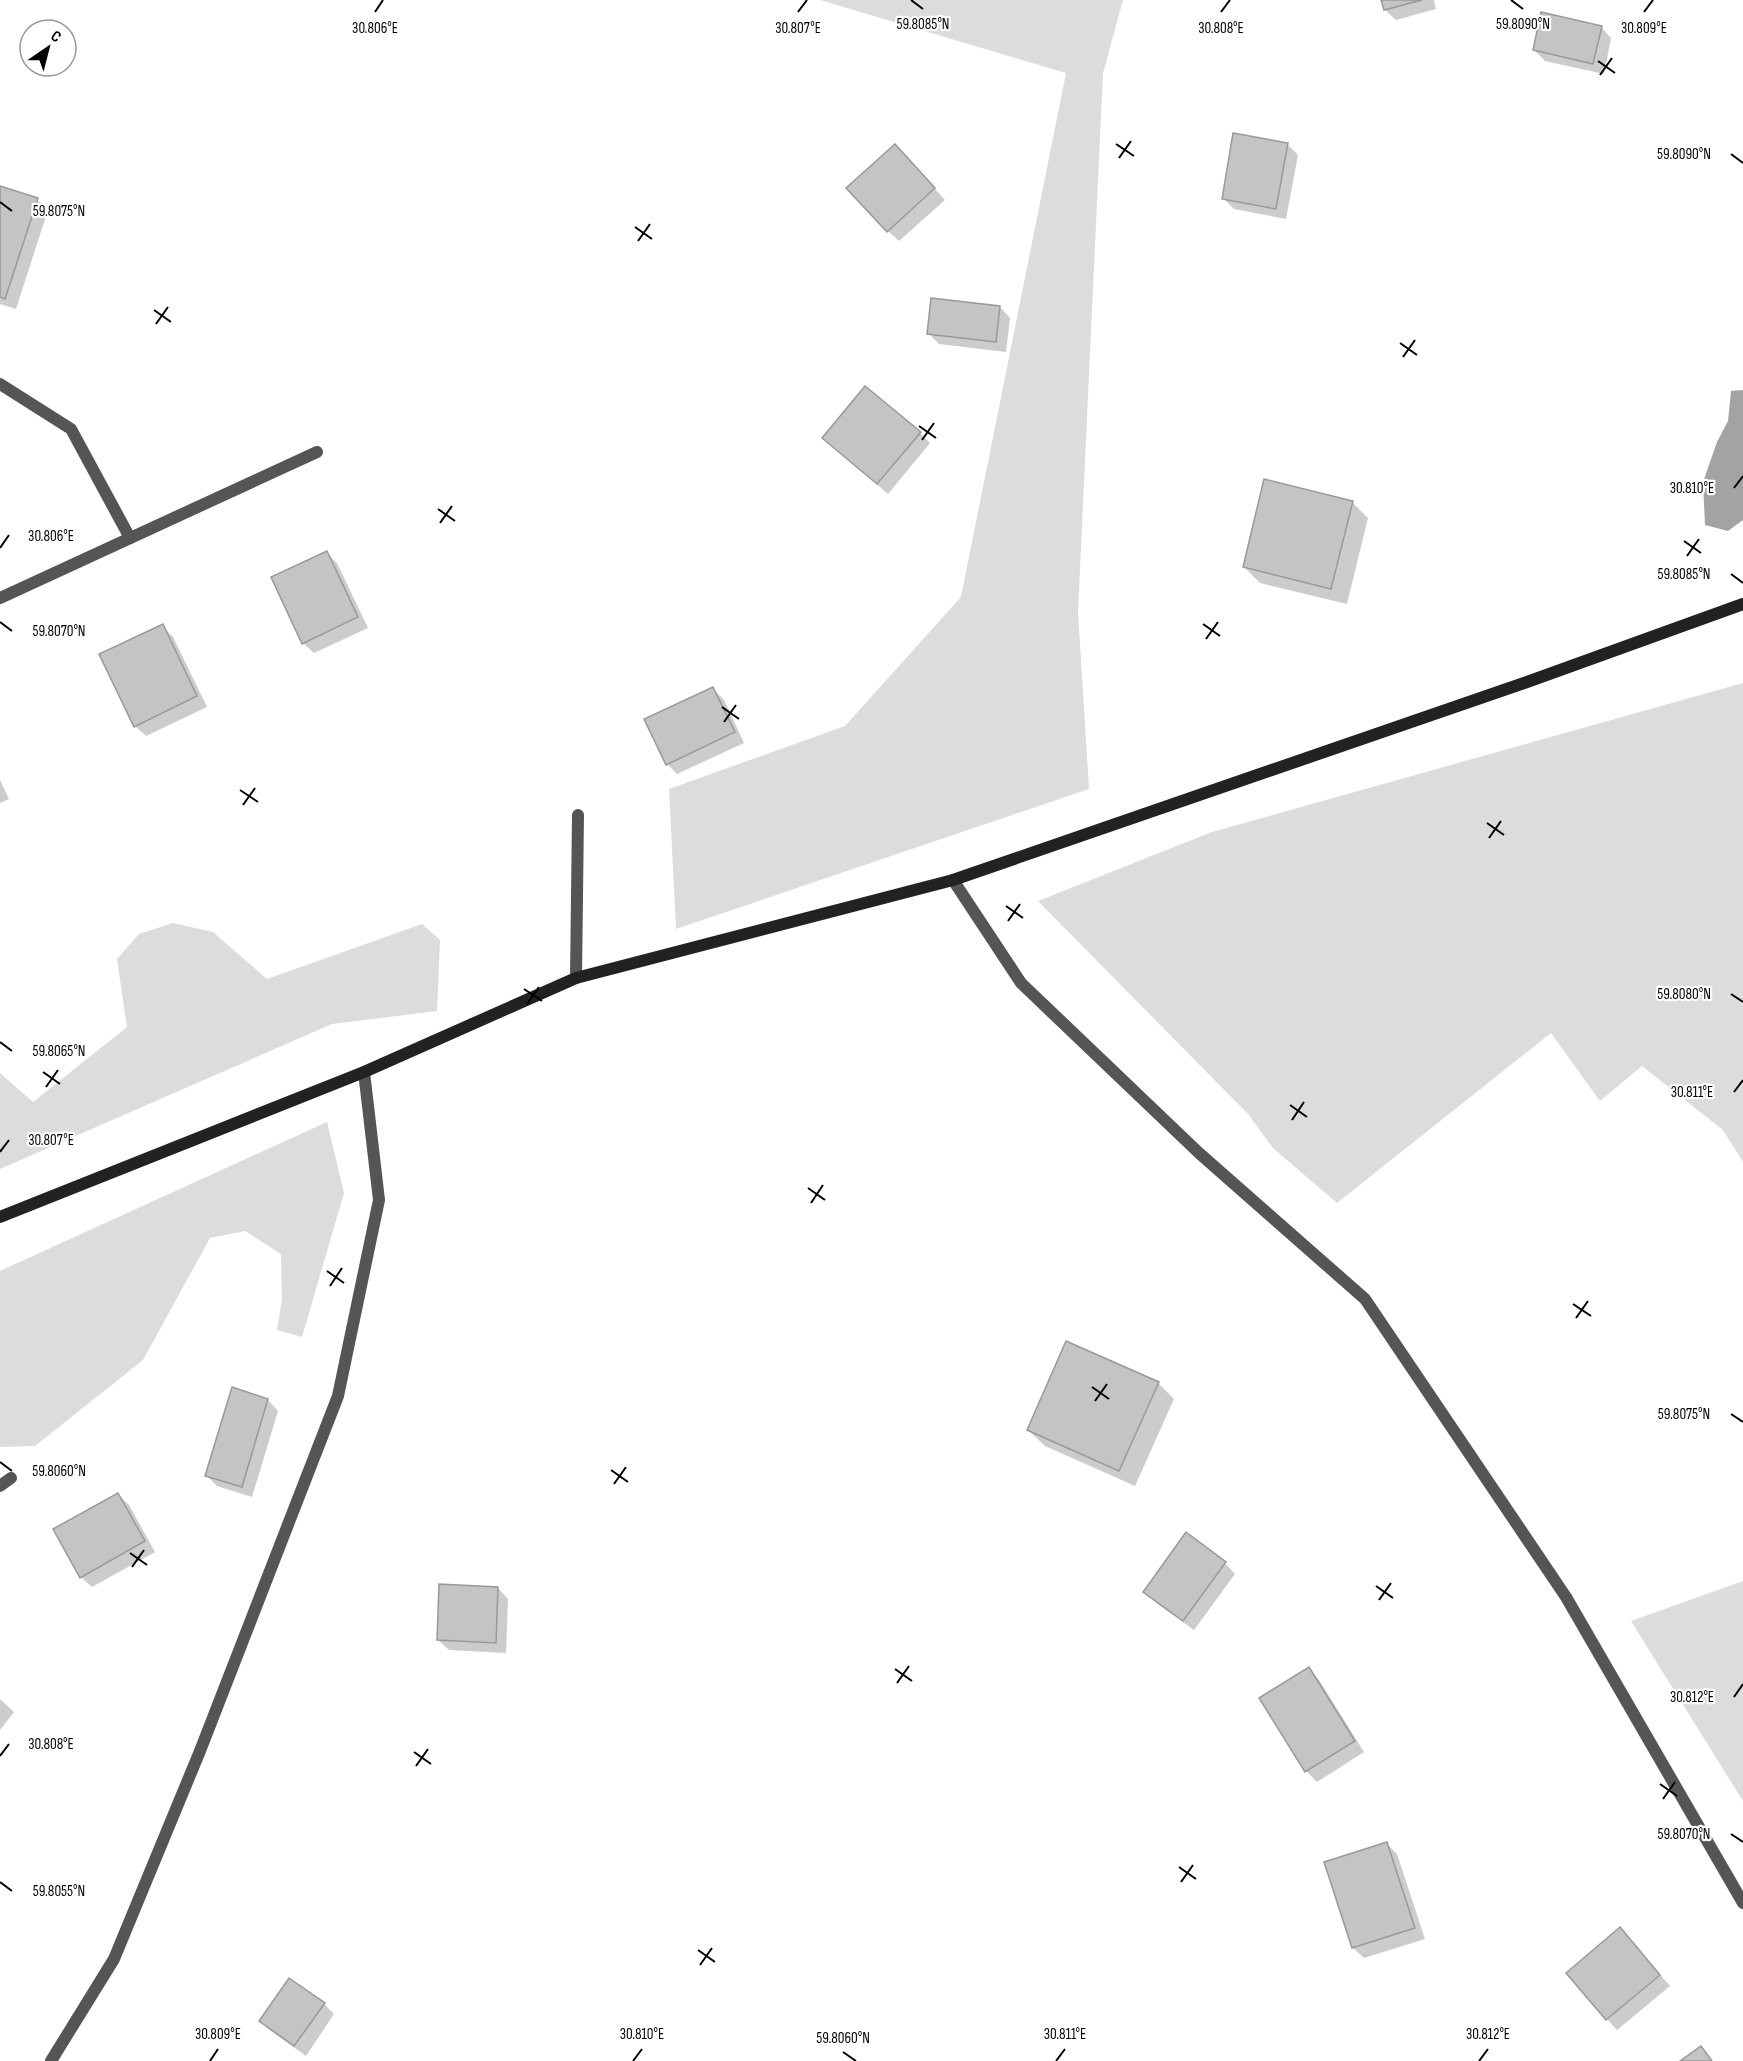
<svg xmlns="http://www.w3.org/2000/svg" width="1743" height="2061" font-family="'Sofia Sans Condensed',sans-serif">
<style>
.green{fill:#dcdcdc}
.water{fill:#a3a3a3}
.shadow{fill:#0003}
.building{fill:#c4c4c4;stroke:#999;stroke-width:1.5}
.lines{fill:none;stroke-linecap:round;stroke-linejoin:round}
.street{stroke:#555;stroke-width:12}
.secondary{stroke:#222;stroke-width:12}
.ticks{fill:none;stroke:#000;stroke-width:2}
.ticks-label{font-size:15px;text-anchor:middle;fill:#000;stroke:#fff;stroke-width:4.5;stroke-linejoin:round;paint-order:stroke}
</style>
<rect width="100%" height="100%" fill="#fff"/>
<g class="green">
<polygon points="820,0 1123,0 1103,73 1078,612 1089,789 676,929 669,789 845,726 961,597 1066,73"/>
<polygon points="1743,683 1743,1162 1723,1130 1642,1066 1600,1101 1551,1033 1337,1203 1273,1148 1248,1114 1038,901 1212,832"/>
<polygon points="173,923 213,932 267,979 422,924 440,940 437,1011 332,1024 0,1169 0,1073 33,1102 127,1027 117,959 139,934"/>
<polygon points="327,1122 344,1193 302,1337 277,1330 282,1300 281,1254 245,1231 210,1238 143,1360 35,1446 0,1447 0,1271"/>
<polygon points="1743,1581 1743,1801 1631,1621"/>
</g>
<polygon class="water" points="1743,390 1743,520 1728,531 1705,525 1703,482 1717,442 1728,421 1731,391"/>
<g class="shadow">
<polygon points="1383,0 1434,0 1436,9 1396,20 1385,10"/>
<polygon points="1601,27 1611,38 1604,74 1545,61 1534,50"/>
<polygon points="1287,144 1298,155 1286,219 1234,209 1223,198"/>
<polygon points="905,156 945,200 899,241 888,231"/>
<polygon points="0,188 37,200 48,210 16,309 0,304"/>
<polygon points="1000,307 1010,318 1006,352 939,344 928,333"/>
<polygon points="920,433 930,443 888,494 824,438"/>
<polygon points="1352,502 1368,518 1347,604 1260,583 1244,567"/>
<polygon points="327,553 337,563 368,628 314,653 303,643"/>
<polygon points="162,626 173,637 207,707 146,736 135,726"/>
<polygon points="713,689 724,700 744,743 677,774 667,764"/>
<polygon points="0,780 9,799 0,803"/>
<polygon points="1158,1383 1174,1399 1135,1486 1045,1446 1028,1430"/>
<polygon points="233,1389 268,1400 278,1411 252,1497 217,1486 207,1476"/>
<polygon points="118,1494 129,1505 155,1552 92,1587 81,1577"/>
<polygon points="1225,1563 1235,1574 1194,1630 1155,1602 1145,1592"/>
<polygon points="498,1588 508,1599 506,1653 449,1650 438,1640"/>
<polygon points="1309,1669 1319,1680 1364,1752 1317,1782 1306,1771 1261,1698"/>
<polygon points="0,1699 14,1712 0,1730"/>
<polygon points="1386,1843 1397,1854 1425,1939 1364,1958 1353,1948"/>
<polygon points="1620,1929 1670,1986 1617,2030 1607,2019"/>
<polygon points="324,2004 334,2014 306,2056 271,2031 260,2021"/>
</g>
<g class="building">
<polygon points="1381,0 1422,0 1384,10"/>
<polygon points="1541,12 1602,26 1593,64 1533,50"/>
<polygon points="1233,133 1288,143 1276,209 1222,199"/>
<polygon points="895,144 935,188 887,232 846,188"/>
<polygon points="0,186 38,198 5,299 0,297"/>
<polygon points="931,298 1000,306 996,342 927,334"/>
<polygon points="865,386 921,432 877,484 822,438"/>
<polygon points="1264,479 1353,501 1331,589 1243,567"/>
<polygon points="327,551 358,617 302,644 271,577"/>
<polygon points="163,624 197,696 134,727 99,654"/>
<polygon points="713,687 735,732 666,765 644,719"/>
<polygon points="1066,1341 1159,1382 1119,1471 1027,1430"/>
<polygon points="232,1387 268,1399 242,1487 205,1476"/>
<polygon points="118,1493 145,1541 80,1578 53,1529"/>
<polygon points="1186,1532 1226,1562 1183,1621 1143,1592"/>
<polygon points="439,1584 498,1587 496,1643 437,1640"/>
<polygon points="1309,1667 1355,1741 1305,1772 1259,1698"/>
<polygon points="1387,1842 1415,1928 1352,1948 1324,1862"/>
<polygon points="1620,1927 1660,1975 1606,2020 1566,1973"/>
<polygon points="289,1978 325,2003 294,2046 259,2021"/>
<polygon points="1701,2046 1712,2061 1680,2061"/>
</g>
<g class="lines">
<g class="street">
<polyline points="0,384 71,429 130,538"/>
<polyline points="0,598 317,452"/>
<polyline points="953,880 1021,983 1199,1153 1365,1299 1566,1597 1743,1903"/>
<polyline points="576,978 578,815"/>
<polyline points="0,1486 11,1478"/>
<polyline points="51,2061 114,1959 200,1751 338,1396 379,1200 364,1072"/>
</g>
<polyline class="secondary" points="0,1217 364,1072 576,978 953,880 1527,682 1743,604"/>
</g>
<path class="ticks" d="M911 0 923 9M1511 0 1523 9M375 12 383 0M798 12 807 0M1221 12 1230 0M1644 12 1653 0M1598 61 1615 73M1600 75 1612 58M1116 144 1134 156M1731 154 1743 163M1119 158 1131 141M0 202 12 211M635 227 652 239M638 241 650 224M154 310 171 322M156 324 168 307M1400 343 1417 355M1403 357 1415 340M919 426 936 438M922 440 934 423M1734 488 1743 476M438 509 455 521M440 523 452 506M1684 541 1701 553M0 548 9 535M1687 556 1699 539M1731 574 1743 583M0 622 12 631M1203 624 1220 636M1206 639 1218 622M722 707 739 719M724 722 736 705M240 790 258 802M243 805 255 788M1487 823 1504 835M1489 838 1501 821M1006 906 1023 918M1008 921 1020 904M524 989 542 1001M1731 994 1743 1002M527 1004 539 987M0 1042 12 1051M43 1072 60 1084M46 1087 58 1070M1734 1092 1743 1080M1290 1105 1307 1117M1292 1120 1304 1102M0 1152 9 1140M808 1188 825 1200M811 1203 823 1185M327 1271 344 1283M330 1286 342 1268M1573 1304 1591 1316M1576 1318 1588 1301M1092 1387 1109 1399M1095 1401 1107 1384M1731 1414 1743 1422M0 1462 12 1471M611 1470 628 1482M614 1484 626 1467M130 1553 147 1565M132 1567 144 1550M1376 1586 1393 1598M1379 1600 1391 1583M895 1669 912 1681M897 1683 909 1666M1734 1697 1743 1684M414 1752 431 1764M0 1756 9 1744M416 1766 428 1749M1660 1784 1677 1796M1663 1799 1675 1782M1731 1834 1743 1842M1179 1867 1196 1879M0 1882 12 1891M1181 1882 1193 1865M698 1950 715 1962M700 1965 712 1948M843 2052 856 2061M210 2061 218 2049M633 2061 642 2049M1056 2061 1065 2049M1479 2061 1488 2049"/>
<g class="ticks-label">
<text x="923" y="29">59.8085°N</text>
<text x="1523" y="29">59.8090°N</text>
<text x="375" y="33">30.806°E</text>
<text x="798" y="33">30.807°E</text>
<text x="1221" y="33">30.808°E</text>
<text x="1644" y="33">30.809°E</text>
<text x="1684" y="159">59.8090°N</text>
<text x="59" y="216">59.8075°N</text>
<text x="1692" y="493">30.810°E</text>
<text x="51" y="541">30.806°E</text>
<text x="1684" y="579">59.8085°N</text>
<text x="59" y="636">59.8070°N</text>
<text x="1684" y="999">59.8080°N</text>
<text x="59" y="1056">59.8065°N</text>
<text x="1692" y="1097">30.811°E</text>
<text x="51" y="1145">30.807°E</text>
<text x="1684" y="1419">59.8075°N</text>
<text x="59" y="1476">59.8060°N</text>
<text x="1692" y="1702">30.812°E</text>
<text x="51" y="1749">30.808°E</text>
<text x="1684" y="1839">59.8070°N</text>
<text x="59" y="1896">59.8055°N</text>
<text x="218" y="2039">30.809°E</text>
<text x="642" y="2039">30.810°E</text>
<text x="1065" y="2039">30.811°E</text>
<text x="1488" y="2039">30.812°E</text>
<text x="843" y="2043">59.8060°N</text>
</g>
<g transform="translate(48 48) rotate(35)"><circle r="28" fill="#ffffff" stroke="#999999" stroke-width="1.5"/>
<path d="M0-4.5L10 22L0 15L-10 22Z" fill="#000000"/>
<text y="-9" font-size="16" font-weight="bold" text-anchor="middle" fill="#000000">С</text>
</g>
</svg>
